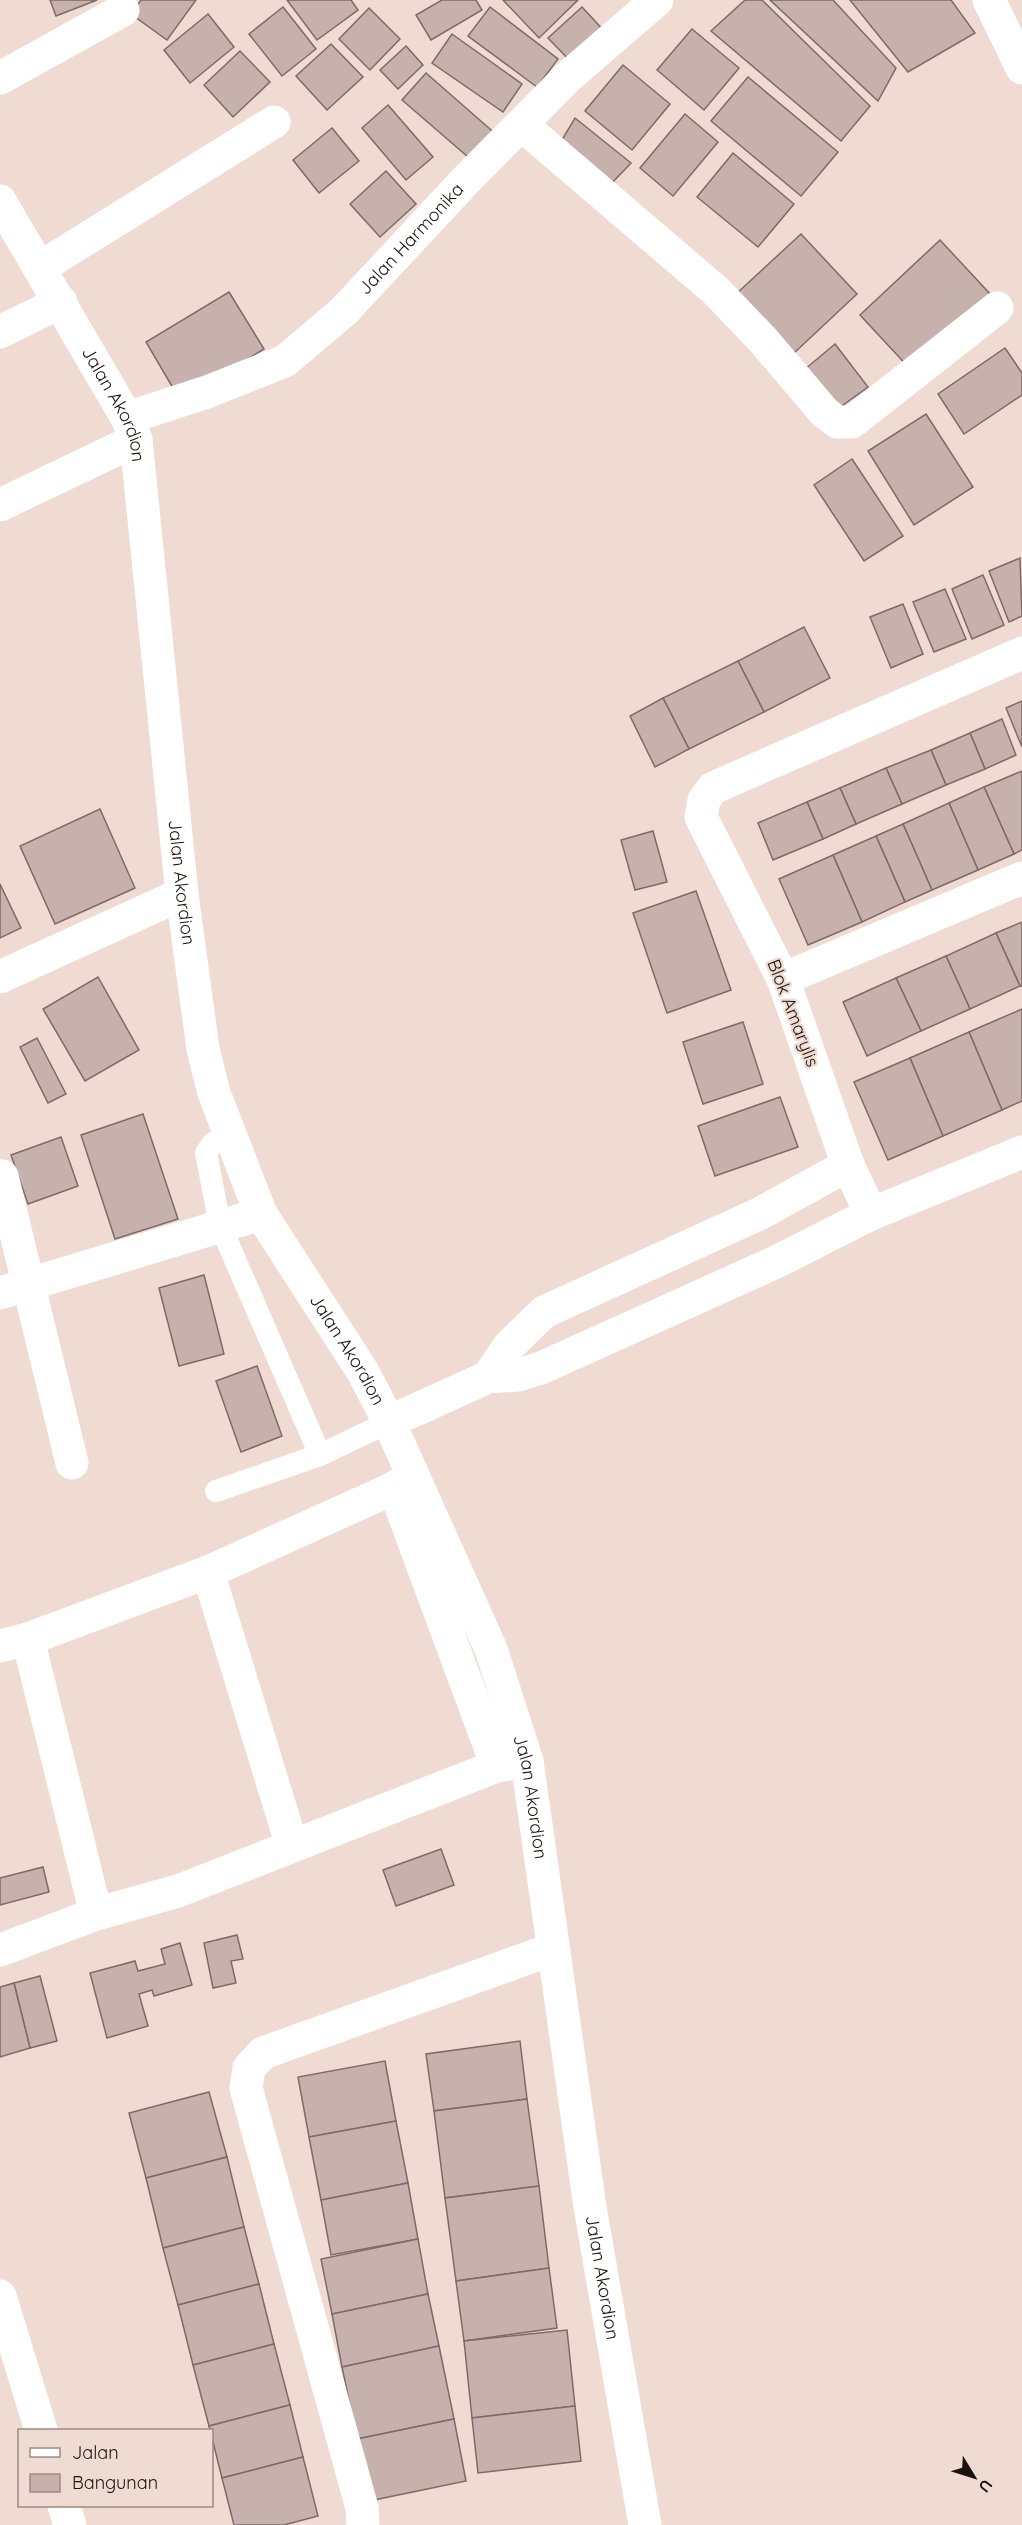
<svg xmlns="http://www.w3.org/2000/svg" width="1022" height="2525" font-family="Quicksand,sans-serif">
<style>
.building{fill:#c7b1ad;stroke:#7e6a67;stroke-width:1.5}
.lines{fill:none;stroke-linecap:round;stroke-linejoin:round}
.service{stroke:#fff;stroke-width:22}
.minor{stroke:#fff;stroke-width:33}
.tertiary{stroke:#fff;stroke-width:33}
.labels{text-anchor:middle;stroke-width:4.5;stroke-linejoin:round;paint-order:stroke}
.street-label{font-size:18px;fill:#19120f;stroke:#f0dbd2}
</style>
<rect width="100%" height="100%" fill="#f0dbd2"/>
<g class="building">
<polygon points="50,0 97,0 56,16"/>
<polygon points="141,0 196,0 167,40 131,14"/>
<polygon points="287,0 351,0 358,10 317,40"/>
<polygon points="442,0 476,0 482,10 431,40 416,15"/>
<polygon points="503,0 578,0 539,38"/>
<polygon points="745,0 762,0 870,106 841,141 711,31"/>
<polygon points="770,0 833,0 896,68 878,101"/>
<polygon points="850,0 951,0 975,33 908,72"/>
<polygon points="283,7 316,49 282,76 249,34"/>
<polygon points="490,7 558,59 537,87 468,36"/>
<polygon points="582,7 607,34 574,65 548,38"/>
<polygon points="369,8 400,39 370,70 339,39"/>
<polygon points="208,14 234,47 190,83 164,50"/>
<polygon points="692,29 739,68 704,110 657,70"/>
<polygon points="452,34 522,84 503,112 432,63"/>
<polygon points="331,44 363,77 327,110 296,76"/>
<polygon points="406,46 423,65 398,89 380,70"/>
<polygon points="240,51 270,82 233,117 204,85"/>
<polygon points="623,65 670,104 632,150 585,111"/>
<polygon points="426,73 498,136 475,163 402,100"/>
<polygon points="748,77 838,152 801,196 711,121"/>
<polygon points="388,105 433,157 406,180 362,128"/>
<polygon points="685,114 718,142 673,196 640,168"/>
<polygon points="575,118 631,163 609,186 557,148"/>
<polygon points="332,128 359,161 319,193 293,160"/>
<polygon points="733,153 794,204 758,247 697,197"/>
<polygon points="386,171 416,204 380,237 350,204"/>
<polygon points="801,234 857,294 793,354 736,294"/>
<polygon points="940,240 992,296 912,371 860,315"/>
<polygon points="229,292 264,349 180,400 146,342"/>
<polygon points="835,344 868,387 832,413 798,375"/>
<polygon points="1005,348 1022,373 1022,395 964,434 938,394"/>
<polygon points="926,414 973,487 914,525 868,451"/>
<polygon points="852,459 903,536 864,561 814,485"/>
<polygon points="1020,558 1022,616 1009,622 989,571"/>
<polygon points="983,575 1004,625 972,639 952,589"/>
<polygon points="945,589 966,639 934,652 913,602"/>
<polygon points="903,604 923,654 891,668 870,617"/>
<polygon points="804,627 830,678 764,712 738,661"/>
<polygon points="738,661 764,712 689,749 663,698"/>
<polygon points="663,698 689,749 655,767 630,716"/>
<polygon points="1022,701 1022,747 1006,708"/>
<polygon points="1002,719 1016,755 985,769 970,733"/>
<polygon points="970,733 985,769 946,785 931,750"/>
<polygon points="931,750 946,785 902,804 886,768"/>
<polygon points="886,768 902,804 856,824 840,788"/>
<polygon points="1022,771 1022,850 1014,854 984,787"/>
<polygon points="984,787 1014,854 978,870 949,803"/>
<polygon points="840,788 856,824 823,839 807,802"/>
<polygon points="807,802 823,839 773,860 758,823"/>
<polygon points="949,803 978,870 932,890 903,824"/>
<polygon points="100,809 135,888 55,924 20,846"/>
<polygon points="903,824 932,890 905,902 876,836"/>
<polygon points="653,831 667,882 635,890 621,840"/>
<polygon points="876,836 905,902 862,922 833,855"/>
<polygon points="833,855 862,922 808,945 779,879"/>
<polygon points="0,884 21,928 0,938"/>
<polygon points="696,891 731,990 667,1013 633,913"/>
<polygon points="1022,922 1022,986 1020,986 996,933"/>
<polygon points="996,933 1020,986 970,1009 946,956"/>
<polygon points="946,956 970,1009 921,1031 896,978"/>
<polygon points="98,977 139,1050 85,1081 43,1009"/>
<polygon points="896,978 921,1031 867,1056 843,1002"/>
<polygon points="1022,1009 1022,1101 1002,1110 969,1032"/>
<polygon points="743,1022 763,1084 703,1104 683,1042"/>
<polygon points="969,1032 1002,1110 943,1136 910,1058"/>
<polygon points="37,1038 66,1094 48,1103 20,1047"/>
<polygon points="910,1058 943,1136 888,1160 854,1082"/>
<polygon points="780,1097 798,1147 715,1176 698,1126"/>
<polygon points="143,1114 178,1219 115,1239 81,1135"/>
<polygon points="61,1137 78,1186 28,1204 11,1155"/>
<polygon points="204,1275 224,1354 179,1366 159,1288"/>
<polygon points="257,1366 282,1436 241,1452 216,1381"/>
<polygon points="441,1849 454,1885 396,1906 383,1870"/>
<polygon points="43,1867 49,1892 0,1905 0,1878"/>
<polygon points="237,1935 243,1959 231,1961 236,1983 213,1988 204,1943"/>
<polygon points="180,1943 192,1985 154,1996 152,1990 139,1994 148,2026 107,2038 90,1973 135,1961 138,1971 165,1964 161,1949"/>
<polygon points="40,1976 57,2041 30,2048 14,1983"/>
<polygon points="14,1983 30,2048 0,2057 0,1987"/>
<polygon points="520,2041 527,2099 434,2111 426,2054"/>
<polygon points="385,2061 396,2121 309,2137 298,2077"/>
<polygon points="209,2092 227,2157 146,2178 129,2113"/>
<polygon points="527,2099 539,2186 445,2198 434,2111"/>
<polygon points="396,2121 408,2183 321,2200 309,2137"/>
<polygon points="227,2157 244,2227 163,2248 146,2178"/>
<polygon points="408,2183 418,2239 331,2255 321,2200"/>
<polygon points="539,2186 549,2268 456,2281 445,2198"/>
<polygon points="244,2227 259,2284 178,2305 163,2248"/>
<polygon points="418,2239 428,2294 332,2314 321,2259"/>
<polygon points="549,2268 557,2328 464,2341 456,2281"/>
<polygon points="259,2284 274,2344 193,2365 178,2305"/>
<polygon points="428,2294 439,2346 342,2367 332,2314"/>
<polygon points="567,2330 575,2406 472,2418 464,2341"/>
<polygon points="274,2344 290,2405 209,2426 193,2365"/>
<polygon points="439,2346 454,2419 357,2439 342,2367"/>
<polygon points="290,2405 303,2457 222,2478 209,2426"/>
<polygon points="575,2406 581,2461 478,2473 472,2418"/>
<polygon points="454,2419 466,2481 369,2501 357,2439"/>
<polygon points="303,2457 318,2516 284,2525 234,2525 222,2478"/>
</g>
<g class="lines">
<g class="service">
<polyline points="228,1133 212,1144 206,1153 220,1225 320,1455"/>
<polyline points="216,1491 320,1455 389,1422"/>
</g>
<g class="minor">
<polyline points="989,0 1022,68"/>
<polyline points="0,78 123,10"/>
<polyline points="522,125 716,291 763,340 824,412 837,422 852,422 997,308"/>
<polyline points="41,267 274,122"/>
<polyline points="0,332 61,302"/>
<path id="s1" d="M127 418 207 392 285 361 344 311 465 181 569 76 657 0"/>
<polyline points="0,505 136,440"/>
<polyline points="0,977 182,894"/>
<polyline points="783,979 1022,878"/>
<polyline points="2,1176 72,1463"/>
<polyline points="871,1214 848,1165 783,979 701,817 704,800 713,788 1022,653"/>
<polyline points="0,1293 261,1214"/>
<polyline points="488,1377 509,1346 544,1312 759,1214 848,1165"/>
<polyline points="389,1422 488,1377 518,1375 541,1368 776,1262 871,1214 1022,1152"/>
<polyline points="394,1488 497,1766"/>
<polyline points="208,1572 292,1846"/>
<polyline points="28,1639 96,1914"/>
<polyline points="0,1646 28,1639 208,1572 394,1488 411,1476"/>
<polyline points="0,1950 96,1914 178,1891 497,1766 527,1761"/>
<polyline points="0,2296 41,2430"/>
<polyline points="64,2506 70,2525"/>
<polyline points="363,2525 362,2508 246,2088 249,2068 263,2053 553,1949"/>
</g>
<path class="tertiary" id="s2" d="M0 201 127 418 136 440 182 894 203 1049 214 1093 261 1214 363 1372 389 1422 491 1649 527 1761 590 2207 645 2525"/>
</g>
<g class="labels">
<g class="street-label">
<text dy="6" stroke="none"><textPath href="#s1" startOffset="344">Jalan Harmonika</textPath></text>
<text dy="6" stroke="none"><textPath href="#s2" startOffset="234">Jalan Akordion</textPath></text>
<text dy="6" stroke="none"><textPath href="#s2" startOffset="720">Jalan Akordion</textPath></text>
<text transform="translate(793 1013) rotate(69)" y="6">Blok Amarylis</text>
<text dy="6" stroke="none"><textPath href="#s2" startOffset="1224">Jalan Akordion</textPath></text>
<text dy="6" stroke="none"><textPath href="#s2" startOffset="1710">Jalan Akordion</textPath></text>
<text dy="6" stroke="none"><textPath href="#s2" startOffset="2196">Jalan Akordion</textPath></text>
</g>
</g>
<rect x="18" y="2429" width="195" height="78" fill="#f0dbd2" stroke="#9a8b84" stroke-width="1.5"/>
<rect x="30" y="2448" width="30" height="9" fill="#ffffff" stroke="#9a8b84" stroke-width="1.5"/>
<text x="72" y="2459" font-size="18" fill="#19120f">Jalan</text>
<rect x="30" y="2474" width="30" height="18" fill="#c7b1ad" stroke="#9a8b84" stroke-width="1.5"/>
<text x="72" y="2489" font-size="18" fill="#19120f">Bangunan</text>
<g transform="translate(974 2477) rotate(128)" stroke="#f0dbd2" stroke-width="4.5" paint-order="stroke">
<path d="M0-4.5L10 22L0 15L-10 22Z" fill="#19120f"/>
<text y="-9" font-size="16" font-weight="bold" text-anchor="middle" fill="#19120f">U</text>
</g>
</svg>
